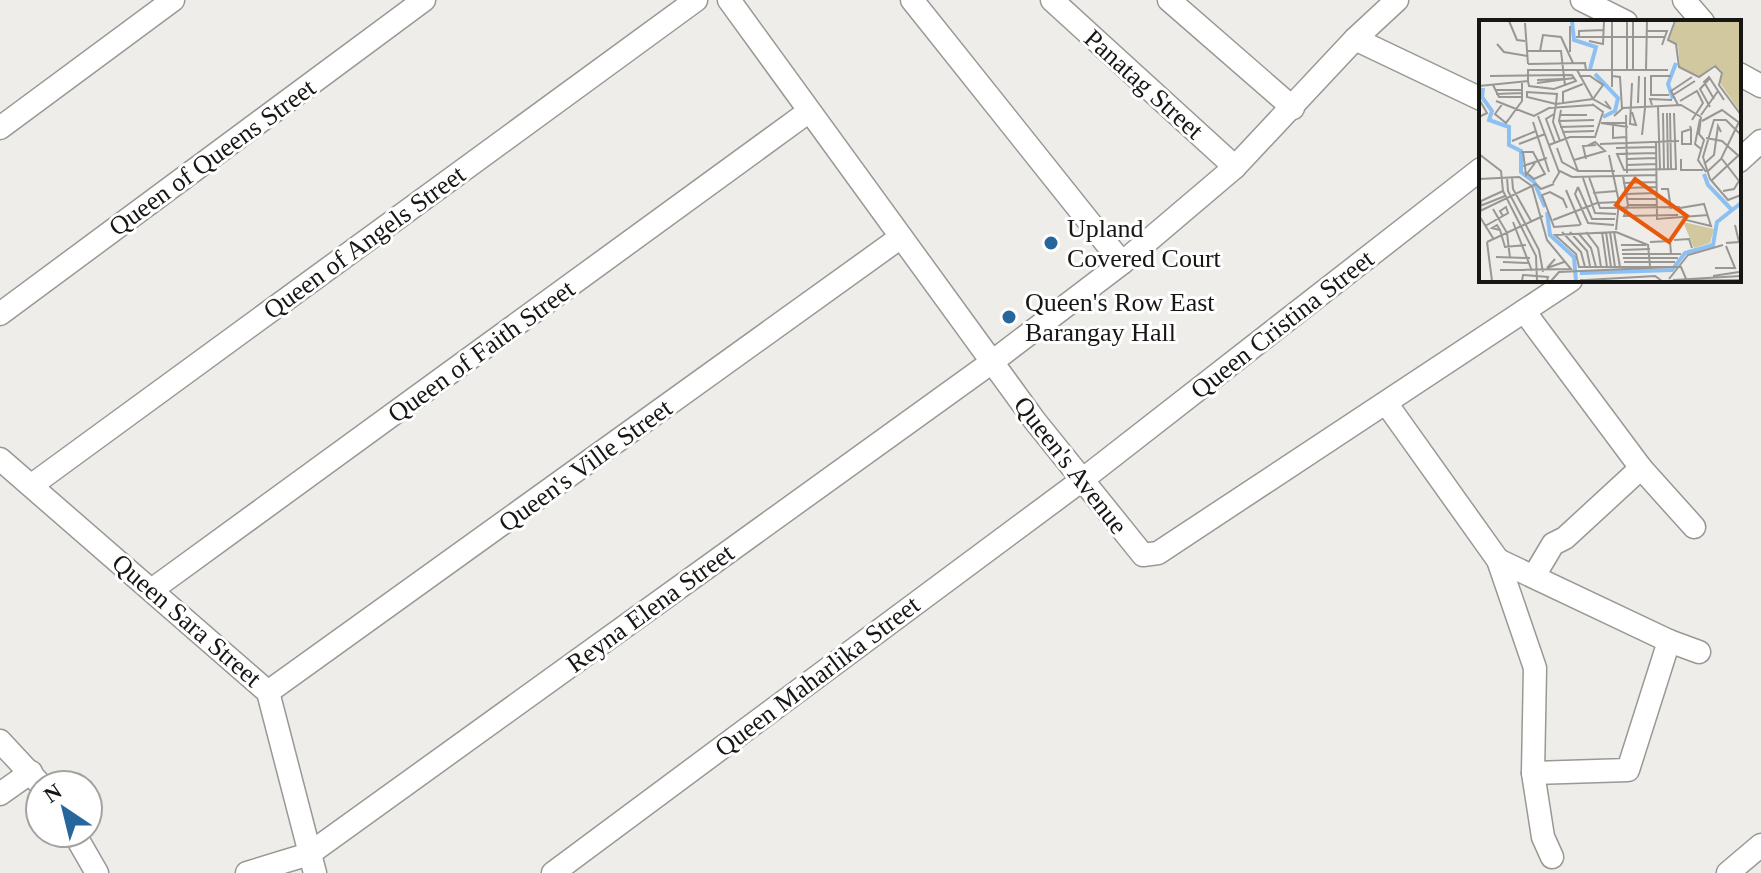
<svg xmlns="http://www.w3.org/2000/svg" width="1761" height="873" font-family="Georgia,serif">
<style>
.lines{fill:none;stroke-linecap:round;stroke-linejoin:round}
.minor-casing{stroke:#999894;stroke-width:25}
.minor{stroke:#fff;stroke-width:22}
.poi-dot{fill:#27669c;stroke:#fff;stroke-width:3}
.labels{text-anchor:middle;stroke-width:6;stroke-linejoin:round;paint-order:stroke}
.street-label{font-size:26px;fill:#161615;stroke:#fff}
.poi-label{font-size:26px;fill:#161615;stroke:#fff;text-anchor:start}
.inset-river{fill:none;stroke:#8cc0f2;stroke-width:4}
.inset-road{fill:none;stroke:#989794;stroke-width:2}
.view{fill:#e8590c;fill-opacity:0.15;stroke:#e8590c;stroke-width:4}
.inset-edge{fill:none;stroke:#161615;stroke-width:4}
</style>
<rect width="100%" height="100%" fill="#eeede9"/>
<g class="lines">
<defs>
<g id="minor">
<polyline points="729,0 1035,421 1143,555 1158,553 1571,280"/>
<polyline points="912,0 1122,263"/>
<polyline points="1052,0 1235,167"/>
<polyline points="1169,0 1293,108"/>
<polyline points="1582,0 1626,22"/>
<polyline points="1684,0 1703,22"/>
<polyline points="1355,39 1481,99"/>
<polyline points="1739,74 1761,86"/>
<polyline points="0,128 173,0"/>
<polyline points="1739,161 1761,141"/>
<polyline points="1524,311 1641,468 1694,527"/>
<polyline points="0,314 424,0"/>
<polyline points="1386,403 1498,560 1535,668 1533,773 1628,770 1669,641"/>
<polyline points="0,459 268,692 315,873"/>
<polyline points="32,485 696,0"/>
<polyline points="1498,560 1669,641 1699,652"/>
<polyline points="1534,576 1553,544 1565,538 1641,468"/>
<polyline points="153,589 808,112"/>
<polyline points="268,692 901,237"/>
<polyline points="0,741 41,785"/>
<polyline points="1533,773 1543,837 1552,857"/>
<polyline points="0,794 31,772"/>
<polyline points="74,833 97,873"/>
<polyline points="247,873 309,854 992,362 1122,263 1235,167 1355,39 1397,0"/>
<polyline points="553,873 1082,480 1481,169"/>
<polyline points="1728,873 1761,845"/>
</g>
</defs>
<use href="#minor" class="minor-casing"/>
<use href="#minor" class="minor"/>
</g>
<g class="poi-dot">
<circle cx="1051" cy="243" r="8"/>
<circle cx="1009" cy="317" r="8"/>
</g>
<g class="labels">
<g class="street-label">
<text transform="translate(1144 84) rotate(42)" y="9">Panatag Street</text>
<text transform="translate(212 157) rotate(-36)" y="9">Queen of Queens Street</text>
<text transform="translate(364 242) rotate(-36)" y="9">Queen of Angels Street</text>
<text transform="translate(1282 324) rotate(-38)" y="9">Queen Cristina Street</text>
<text transform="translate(481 351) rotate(-36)" y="9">Queen of Faith Street</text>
<text transform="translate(585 465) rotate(-36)" y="9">Queen's Ville Street</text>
<text transform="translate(1071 465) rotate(52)" y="9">Queen's Avenue</text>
<text transform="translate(650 608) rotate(-36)" y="9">Reyna Elena Street</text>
<text transform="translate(187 620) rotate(41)" y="9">Queen Sara Street</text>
<text transform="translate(817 676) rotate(-37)" y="9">Queen Maharlika Street</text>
</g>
<g class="poi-label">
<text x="1067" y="237">Upland<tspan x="1067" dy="30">Covered Court</tspan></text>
<text x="1025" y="311">Queen's Row East<tspan x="1025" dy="30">Barangay Hall</tspan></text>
</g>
</g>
<g transform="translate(1479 20)">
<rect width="262" height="262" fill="#eeede9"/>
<path d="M197 1H262V93L241 63 244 53 235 45 221 56 201 47 199 26 190 20ZM204 202 235 209 231 223 215 228Z" fill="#d2c8a0"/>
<path class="inset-river" d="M93 1 95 20 117 27 111 49M116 54 139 78 136 91 124 97M4 68 3 77 13 91 10 100 30 107V125L42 131V152L55 162 66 187M194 79 189 64 197 43M225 154 229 165 252 189M68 192 71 215 95 237 97 261M101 253 193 250 206 233 234 225 238 202 262 183"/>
<path class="inset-road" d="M30 1 38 20 46 21M148 1V50M196 1 189 20 197 24 200 47 220 57 236 46 243 53 240 65 262 95M46 3 49 44M91 6V32M167 11H188L183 25M97 17H185M100 17V11L125 10M110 21 124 24 125 1M18 24 25 32 48 36M48 31H82L86 66M61 31 64 15 82 17 94 43M49 44 106 43 107 50M98 50 114 79 132 89 126 81M154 50V1M167 50 168 1M11 56 93 55 97 61 75 69 50 66 49 61M100 56H111L124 65 114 79M133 56 141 57 143 89M166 57V88M58 60 84 59M58 63 95 58M153 63 151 104 157 105 153 92M14 65 20 77H43M0 66 49 61V50H133V1M133 67V50H189M16 70H43M17 74 43 73M190 75H172V56H192M194 75 216 61M0 79 8 93 0 97M235 79 225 62 230 57 245 80M17 81 55 96 70 88 114 85M201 81 218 71 224 83 213 100M24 83 16 94 27 103 43 81V61M159 83 160 56M84 84V72L104 64M173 85 171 79 193 80M199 85 192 71 213 57M179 87 181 149M231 87 221 69 231 58M82 90 80 101 99 151M184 93 185 149M188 93 189 149M191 93 192 149M75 94 67 99 76 123M81 95H108M147 95 148 153M222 95 239 71M59 96 80 152M135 96 144 88 202 85 222 97M222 97 220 114 225 120 219 140 227 152M221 99 216 124 222 129M80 101 115 100M223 101 243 90 262 104M54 102 70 152M147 103H122L149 107M134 106V118L147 117M211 106 212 109V124H203V112L212 109M81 107 115 106M83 112 115 111M163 115 166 88M262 115 247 100H235L224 137 231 159 249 180 262 175M227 118 243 121 262 138M33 121 57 111M81 121 74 102 77 84 78 74 48 72V77L77 84 114 79M177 121 178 199 229 195M40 124 66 114M121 124 200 121M70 125 91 117H116L124 92 113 84M78 128 83 142 99 151H136M137 128 177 127M42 132H54L66 154 55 159 49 154M44 132 47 155 56 143M177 133 138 134 145 150 197 149 195 93M0 134 22 151 24 171 57 236 58 261M130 135 140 182 137 210M107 139 104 126 117 125M148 139 177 138M202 139V150H224M243 139 260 161 255 169 244 171M95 140 126 131 116 122 108 126M225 144 235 135 239 106 242 112M148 145 177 144M44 146 68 138M229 151 242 139 260 102M144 156 149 185 145 196 199 195M28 157 29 171 60 230 64 252M33 157 34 169 52 201M93 157 177 155M110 157 121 188 200 187 207 200 232 206 225 184 201 188M104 158 116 193 137 194M0 159 40 157 53 166 68 220 92 249 21 250M232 161 262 133M74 163 81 151 93 157M144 163 177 162M99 167 96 174 109 203 135 205M99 167 113 199H136M145 168 178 167M182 169H189L192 189M87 170 102 205M114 173 138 171M147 174 178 173M148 179H178M149 185H178M1 186 26 176M88 188 84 179 71 172 63 175 75 207 101 205M14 189 28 213 31 238M1 191 57 164 62 169 75 164M74 200 118 183 140 182M34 202 53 251M6 206 24 196 29 193 27 187 21 191 24 196M21 210 18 205 13 208 21 210 26 227 47 225M83 212 102 232 106 247M91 212 108 231 111 246M107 212 119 228 122 247M123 212 128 247M127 212 132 247M131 212 136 247M135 212 141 247M137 212 76 215 97 234 100 247H202L208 261M137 212 169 225 171 246M100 214 112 228 117 247M14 218 1 197 2 181 24 171M195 220 210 219 213 228M8 222 64 196M8 222 13 261M171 222 191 221 192 234M247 223 260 222 256 205M142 225H167M143 230 171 229M143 234H202M17 237 51 238M144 238H199M76 239 68 248 85 242M24 242 49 243M145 242H196M236 248H256L247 226M234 256 260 252M190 259 209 235 244 225M101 260 138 261M107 260 176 256 183 261M194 260 262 256M43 261 44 255 69 257 68 261M72 261 80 252 193 247M184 261 262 260"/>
<path class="view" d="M156 159 208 196 190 222 137 185Z"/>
<rect width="262" height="262" class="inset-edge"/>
</g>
<g transform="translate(64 809) rotate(325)"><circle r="38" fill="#ffffff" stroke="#a2a2a1" stroke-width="2"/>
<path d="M0-6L14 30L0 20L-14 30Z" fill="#27669c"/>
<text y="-12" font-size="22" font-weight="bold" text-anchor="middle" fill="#161615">N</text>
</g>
</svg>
